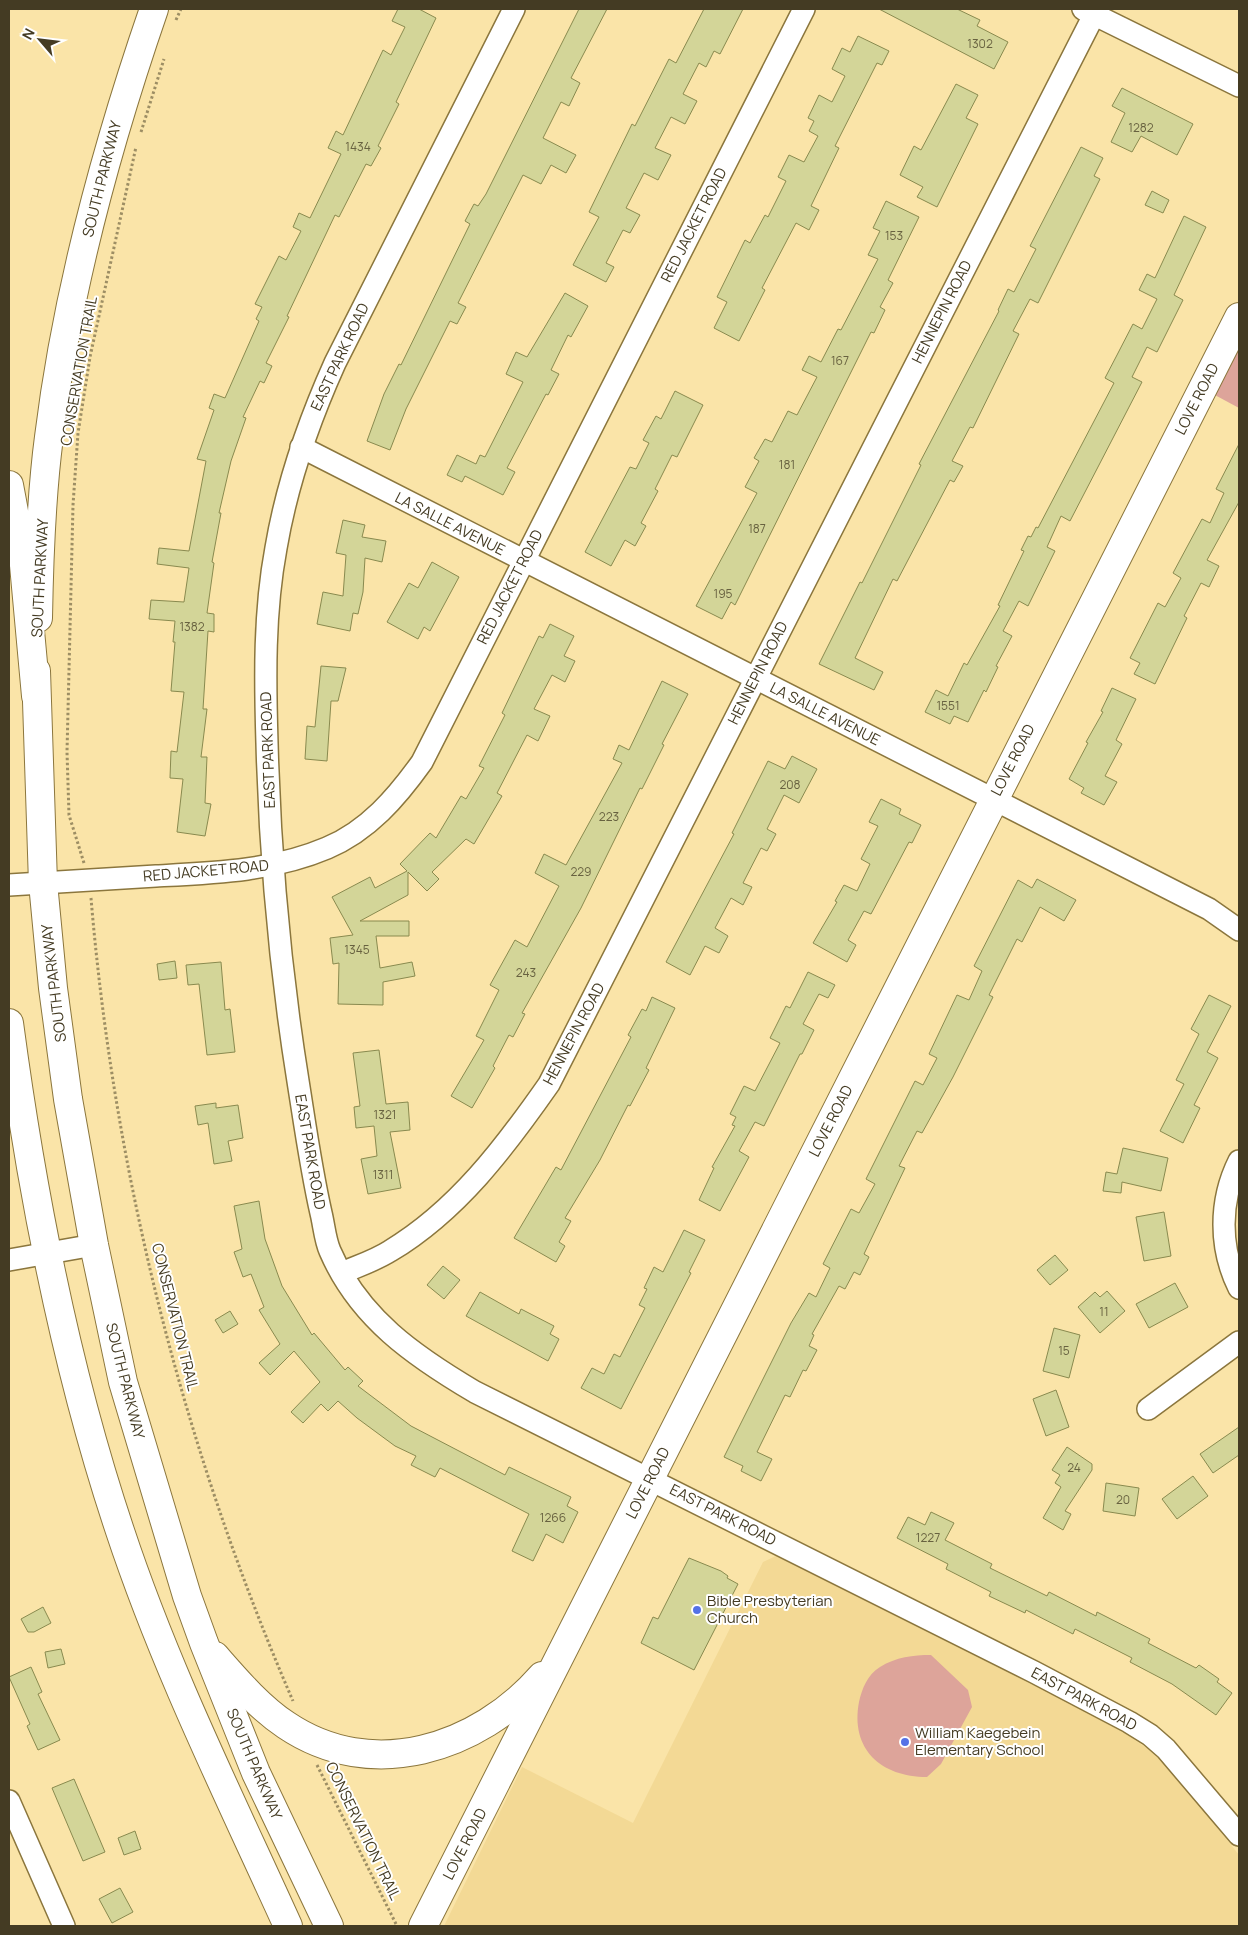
<svg xmlns="http://www.w3.org/2000/svg" width="1248" height="1935" font-family="Manrope,sans-serif">
<style>
.built{fill:#f3d995}
.green{fill:#dda49a}
.building{fill:#d3d598;stroke:#898a4f}
.lines{fill:none;stroke-linecap:round;stroke-linejoin:round}
.street-casing{stroke:#8b763d;stroke-width:24}
.secondary-casing{stroke:#8b763d;stroke-width:30}
.highway-casing{stroke:#8b763d;stroke-width:30}
.path{stroke:#9d8e64;stroke-width:3;stroke-dasharray:2.5 2.5;stroke-linecap:butt}
.street{stroke:#fff;stroke-width:21}
.secondary{stroke:#fff;stroke-width:28}
.highway{stroke:#fff;stroke-width:28}
.poi-dot{fill:#5472e7;stroke:#fff;stroke-width:2}
.labels{text-anchor:middle;stroke-width:4;stroke-linejoin:round;paint-order:stroke}
.number-label{font-size:12px;fill:#686240}
.street-label{font-size:15px;fill:#443b23;stroke:#fff}
.poi-label{font-size:15px;fill:#443b23;stroke:#fff;text-anchor:start}
</style>
<rect width="100%" height="100%" fill="#fae4a8"/>
<polygon class="built" points="776,1556 1057,1697 1126,1734 1148,1749 1174,1773 1239,1855 1239,1926 444,1926 522,1767 633,1823 763,1562"/>
<g class="green">
<polygon points="1239,342 1239,408 1213,394"/>
<path d="M931 1655 968 1690 972 1707 941 1764 927 1777C881 1777 850 1749 859 1702 862 1689 867 1675 880 1667 896 1657 913 1655 931 1655Z"/>
</g>
<g class="building">
<polygon points="398,9 419,9 436,18 396,102 399,104 378,146 381,148 371,166 366,164 339,217 335,215 287,316 289,317 266,363 272,366 264,383 260,381 243,417 246,418 231,461 219,513 221,513 212,562 214,563 207,613 214,614 214,632 208,631 203,709 207,709 201,757 207,757 205,803 211,804 205,836 177,832 183,779 170,778 171,751 177,752 184,692 171,691 175,642 173,642 175,621 149,619 151,600 184,602 189,568 157,564 159,548 189,551 206,461 197,459 214,410 209,408 214,394 225,398 259,321 256,319 262,307 255,304 279,256 286,260 301,231 293,227 299,213 310,218 341,154 328,148 336,131 343,135 383,50 391,55 405,27 392,21"/>
<polygon points="579,9 607,9 571,78 580,83 569,106 561,102 543,138 576,155 566,173 551,165 541,184 523,175 458,303 466,307 457,324 450,321 406,409 390,450 367,441 384,394 399,364 401,365 470,224 465,221 474,204 478,206 486,194"/>
<polygon points="704,9 743,9 720,54 714,51 706,67 699,63 683,94 697,101 685,124 671,117 655,148 671,155 658,180 644,173 626,208 640,215 630,233 623,230 606,263 614,267 606,282 573,265 599,217 589,212 632,124 635,126 669,59 676,63"/>
<polygon points="879,9 957,9 980,20 977,26 1008,42 994,69"/>
<polygon points="858,36 889,51 882,65 877,63 835,146 839,148 811,206 819,210 809,230 796,223 762,288 765,290 739,341 714,328 727,302 717,297 745,240 750,243 765,215 768,217 786,181 778,177 789,155 804,162 818,136 809,131 814,121 808,118 819,95 832,102 845,76 832,69 842,48 850,52"/>
<polygon points="956,84 978,95 966,118 978,124 937,207 917,197 923,187 900,175 914,146 921,150"/>
<polygon points="1122,88 1193,124 1177,155 1141,136 1132,152 1111,142 1125,113 1112,106"/>
<polygon points="1081,147 1103,158 1094,176 1100,179 1038,303 1030,299 1013,331 1019,334 973,428 970,427 952,461 963,466 954,482 950,480 897,581 893,579 855,658 883,672 874,690 819,664 860,582 862,583 921,465 919,464 999,311 998,310 1008,289 1014,292 1036,249 1030,246"/>
<polygon points="1152,191 1169,200 1163,213 1145,205"/>
<polygon points="886,201 919,217 888,280 893,283 880,307 885,310 874,333 871,332 735,605 731,602 722,619 696,606 757,493 745,487 759,461 754,458 765,439 772,442 788,411 797,415 817,377 802,370 809,356 821,362 838,329 841,330 878,259 868,255 880,231 873,228"/>
<polygon points="1184,216 1206,227 1174,295 1183,300 1157,352 1147,347 1132,377 1142,382 1070,521 1061,516 1047,547 1055,551 1028,606 1019,601 1003,631 1012,636 996,666 998,667 986,692 984,690 968,722 954,716 950,724 925,712 936,690 948,696 964,663 967,665 1000,606 998,605 1024,551 1021,550 1028,536 1031,537 1036,527 1038,528 1114,383 1105,378 1117,355 1133,324 1142,329 1157,299 1139,290 1147,274 1155,278"/>
<polygon points="565,293 588,306 571,337 568,335 551,370 559,374 548,395 546,394 507,468 515,472 503,495 465,476 462,482 447,475 457,455 476,464 480,455 485,457 523,382 506,374 516,352 527,357"/>
<polygon points="675,391 703,405 677,457 672,455 655,489 658,491 641,523 646,526 635,546 625,540 611,566 585,552 630,467 636,469 649,443 643,440 656,416 661,419"/>
<polygon points="1239,444 1239,502 1207,560 1219,566 1209,587 1201,583 1184,616 1187,618 1155,684 1134,674 1140,663 1130,658 1158,603 1165,607 1181,578 1173,573 1202,519 1210,523 1224,493 1216,489"/>
<polygon points="343,520 365,525 362,537 386,541 382,562 365,558 363,592 358,614 353,613 350,631 317,624 323,592 343,596 346,555 336,553"/>
<polygon points="432,562 459,577 430,631 424,627 418,639 387,622 409,583 418,588"/>
<polygon points="550,624 574,636 564,656 575,661 565,682 552,675 534,709 550,716 538,741 527,735 497,793 502,796 474,844 466,839 432,872 439,879 427,891 408,872 408,895 360,921 409,921 409,936 376,936 380,968 412,962 415,976 383,982 383,1005 338,1004 339,963 333,964 330,938 353,935 332,897 370,877 375,888 407,871 400,864 430,833 436,838 461,796 466,799 484,768 479,766 505,715 502,713 539,636 543,638"/>
<polygon points="321,666 346,668 338,701 331,701 327,761 305,759 307,726 315,727"/>
<polygon points="662,681 688,694 662,744 664,745 642,789 640,788 581,908 522,1013 525,1014 513,1037 509,1035 493,1066 495,1068 472,1108 451,1096 484,1040 476,1036 499,990 490,985 515,940 527,947 559,886 535,873 544,854 566,865 622,763 613,759 619,745 629,750"/>
<polygon points="1112,688 1136,699 1116,740 1122,744 1105,776 1117,782 1104,805 1081,793 1084,788 1069,779 1088,743 1086,742 1103,712 1101,711"/>
<polygon points="792,756 817,769 799,803 784,795 767,829 776,834 767,851 761,848 743,883 752,887 743,905 731,898 715,928 728,936 719,953 705,946 690,975 666,962 734,834 732,833 768,761 785,769"/>
<polygon points="881,799 901,809 899,814 921,825 912,843 909,842 871,914 864,911 848,940 856,945 847,962 813,943 837,902 835,901 844,885 857,891 870,864 861,859 878,826 869,822"/>
<polygon points="1037,879 1076,900 1064,921 1040,907 1022,942 1017,939 989,995 993,997 953,1077 922,1133 917,1131 899,1166 905,1168 864,1254 869,1257 860,1275 854,1272 845,1289 839,1286 812,1334 814,1335 809,1346 817,1350 806,1371 803,1370 790,1397 785,1395 757,1452 772,1459 761,1481 741,1471 743,1466 724,1457 791,1323 809,1293 816,1297 830,1268 823,1264 851,1209 859,1213 875,1184 866,1179 915,1081 923,1085 937,1058 929,1054 957,995 969,1000 982,971 974,966 1018,880 1032,888"/>
<polygon points="175,961 177,978 159,980 157,964"/>
<polygon points="221,962 225,1010 230,1009 235,1052 207,1055 199,984 188,985 186,965"/>
<polygon points="808,972 835,985 828,998 819,994 803,1024 814,1030 802,1054 800,1054 764,1126 755,1122 739,1151 749,1157 720,1211 699,1200 714,1168 712,1167 735,1126 732,1125 736,1117 730,1114 744,1086 755,1091 780,1043 770,1038 786,1006 790,1008"/>
<polygon points="1209,995 1231,1006 1207,1052 1218,1058 1194,1105 1200,1108 1183,1143 1160,1131 1184,1084 1176,1080 1199,1034 1191,1029"/>
<polygon points="652,997 675,1008 646,1068 649,1070 630,1106 628,1105 600,1160 565,1218 571,1221 559,1242 565,1246 556,1262 514,1238 556,1167 561,1170 631,1037 628,1035 642,1009 646,1011"/>
<polygon points="379,1050 386,1104 408,1102 410,1130 390,1132 401,1188 368,1194 361,1159 377,1156 374,1126 356,1128 354,1107 360,1106 353,1053"/>
<polygon points="216,1103 216,1108 238,1105 243,1138 228,1141 232,1161 214,1164 208,1123 198,1125 195,1106"/>
<polygon points="1123,1148 1168,1158 1161,1191 1122,1182 1121,1193 1103,1191 1106,1172 1117,1174"/>
<polygon points="259,1201 265,1239 282,1286 312,1335 314,1333 345,1370 348,1367 363,1381 358,1386 411,1426 505,1475 509,1467 571,1497 567,1506 578,1512 563,1543 546,1534 533,1561 512,1551 529,1514 440,1468 435,1477 411,1465 416,1456 395,1446 357,1418 338,1401 328,1411 321,1404 303,1423 291,1412 320,1382 294,1351 270,1375 259,1363 280,1344 259,1310 264,1307 251,1274 243,1277 234,1252 242,1249 234,1206"/>
<polygon points="1164,1212 1171,1256 1144,1261 1136,1217"/>
<polygon points="684,1230 705,1240 689,1272 691,1273 621,1409 581,1388 592,1368 604,1374 614,1354 620,1357 645,1308 639,1305 647,1289 644,1288 654,1267 663,1272"/>
<polygon points="1055,1255 1068,1270 1050,1285 1037,1270"/>
<polygon points="443,1266 460,1280 444,1299 427,1285"/>
<polygon points="1175,1283 1188,1307 1149,1328 1136,1304"/>
<polygon points="1107,1291 1125,1311 1100,1333 1078,1307 1095,1292 1100,1297"/>
<polygon points="480,1292 519,1314 521,1309 554,1326 550,1334 559,1339 548,1361 466,1316"/>
<polygon points="230,1311 238,1324 223,1333 215,1320"/>
<polygon points="1054,1328 1080,1335 1069,1378 1043,1371"/>
<polygon points="1056,1390 1069,1427 1046,1436 1033,1399"/>
<polygon points="1239,1427 1239,1455 1213,1473 1200,1454"/>
<polygon points="1067,1447 1092,1464 1092,1470 1065,1511 1071,1514 1063,1530 1043,1518 1061,1487 1055,1483 1060,1475 1052,1470"/>
<polygon points="1193,1476 1208,1496 1177,1519 1162,1499"/>
<polygon points="1106,1483 1139,1488 1135,1516 1103,1511"/>
<polygon points="931,1512 954,1523 945,1540 992,1564 990,1568 1047,1596 1049,1592 1096,1616 1097,1612 1150,1639 1148,1643 1196,1668 1199,1665 1219,1679 1217,1682 1232,1693 1216,1715 1172,1684 1130,1662 1132,1658 1075,1629 1073,1634 1026,1610 1025,1613 989,1596 991,1592 946,1569 948,1564 897,1538 908,1517 925,1525"/>
<polygon points="689,1558 721,1571 728,1576 727,1578 738,1584 694,1670 641,1643 653,1617 658,1619"/>
<polygon points="43,1607 51,1623 34,1632 28,1632 21,1619"/>
<polygon points="61,1649 65,1664 48,1668 45,1652"/>
<polygon points="31,1667 42,1692 38,1694 60,1740 38,1750 27,1726 30,1724 9,1677"/>
<polygon points="74,1779 105,1852 83,1861 52,1788"/>
<polygon points="135,1831 141,1849 124,1855 118,1838"/>
<polygon points="120,1888 133,1912 112,1923 99,1899"/>
</g>
<g class="lines">
<defs>
<g id="street">
<path d="M514 9 335 363C308 423 287 483 276 548 264 612 265 678 267 743 270 856 280 969 298 1081 305 1125 311 1169 321 1213 324 1225 325 1240 330 1251 359 1318 414 1356 475 1392L1034 1672 1129 1722 1150 1735 1166 1749 1239 1835"/>
<polyline points="1083,9 1239,86"/>
<polyline points="301,447 1209,909 1239,930"/>
<path d="M9 885C58 882 107 879 156 876 215 873 273 871 327 848 368 831 397 797 422 762L804 9"/>
<path d="M1239 1161C1219 1201 1219 1248 1239 1288"/>
<polyline points="9,1260 94,1245"/>
<path d="M342 1273C358 1266 376 1260 390 1251 457 1211 505 1147 549 1084L1097 9"/>
<polyline points="1148,1409 1239,1342"/>
<polyline points="9,1801 64,1926"/>
</g>
<g id="secondary">
<path d="M38 618C39 559 41 497 49 437 67 291 106 148 154 9"/>
<polyline points="36,671 43,883 53,988 68,1099 94,1245 123,1382 187,1596 204,1643 256,1773 329,1926"/>
<path d="M9 1023C32 1195 65 1367 120 1531 165 1667 229 1796 288 1926"/>
<path d="M215 1656C237 1681 259 1707 286 1725 372 1783 478 1749 542 1676"/>
<polyline points="423,1926 1239,317"/>
</g>
<polyline id="highway" points="9,485 24,565 36,696"/>
</defs>
<use href="#street" class="street-casing"/>
<use href="#secondary" class="secondary-casing"/>
<use href="#highway" class="highway-casing"/>
<g class="path">
<polyline points="176,20 181,9"/>
<polyline points="141,132 164,59"/>
<polyline points="84,863 69,815 67,752 73,505 78,433 90,357 136,147"/>
<path d="M91 898C114 1173 183 1447 293 1701"/>
<polyline points="317,1765 397,1926"/>
</g>
<use href="#street" class="street"/>
<use href="#secondary" class="secondary"/>
<use href="#highway" class="highway"/>
</g>
<g class="poi-dot">
<circle cx="697" cy="1610" r="5"/>
<circle cx="905" cy="1742" r="5"/>
</g>
<g class="labels">
<g class="number-label">
<text x="980" y="48">1302</text>
<text x="1141" y="132">1282</text>
<text x="358" y="151">1434</text>
<text x="894" y="240">153</text>
<text x="840" y="365">167</text>
<text x="787" y="469">181</text>
<text x="757" y="533">187</text>
<text x="723" y="598">195</text>
<text x="192" y="631">1382</text>
<text x="948" y="710">1551</text>
<text x="790" y="789">208</text>
<text x="609" y="821">223</text>
<text x="581" y="876">229</text>
<text x="357" y="954">1345</text>
<text x="526" y="977">243</text>
<text x="385" y="1119">1321</text>
<text x="383" y="1179">1311</text>
<text x="1104" y="1316">11</text>
<text x="1064" y="1355">15</text>
<text x="1074" y="1472">24</text>
<text x="1123" y="1504">20</text>
<text x="553" y="1522">1266</text>
<text x="928" y="1542">1227</text>
</g>
<g class="street-label">
<text transform="translate(102 179) rotate(-76)" y="5">SOUTH PARKWAY</text>
<text transform="translate(694 225) rotate(-63)" y="5">RED JACKET ROAD</text>
<text transform="translate(942 312) rotate(-63)" y="5">HENNEPIN ROAD</text>
<text transform="translate(340 357) rotate(-65)" y="5">EAST PARK ROAD</text>
<text transform="translate(79 371) rotate(-80)" y="5">CONSERVATION TRAIL</text>
<text transform="translate(1197 399) rotate(-63)" y="5">LOVE ROAD</text>
<text transform="translate(450 524) rotate(27)" y="5">LA SALLE AVENUE</text>
<text transform="translate(40 578) rotate(-87)" y="5">SOUTH PARKWAY</text>
<text transform="translate(510 587) rotate(-63)" y="5">RED JACKET ROAD</text>
<text transform="translate(758 673) rotate(-63)" y="5">HENNEPIN ROAD</text>
<text transform="translate(825 714) rotate(27)" y="5">LA SALLE AVENUE</text>
<text transform="translate(268 750) rotate(-92)" y="5">EAST PARK ROAD</text>
<text transform="translate(1013 760) rotate(-63)" y="5">LOVE ROAD</text>
<text transform="translate(206 871) rotate(-5)" y="5">RED JACKET ROAD</text>
<text transform="translate(54 983) rotate(-97)" y="5">SOUTH PARKWAY</text>
<text transform="translate(574 1034) rotate(-62)" y="5">HENNEPIN ROAD</text>
<text transform="translate(831 1121) rotate(-63)" y="5">LOVE ROAD</text>
<text transform="translate(310 1152) rotate(80)" y="5">EAST PARK ROAD</text>
<text transform="translate(175 1317) rotate(76)" y="5">CONSERVATION TRAIL</text>
<text transform="translate(125 1381) rotate(76)" y="5">SOUTH PARKWAY</text>
<text transform="translate(648 1483) rotate(-63)" y="5">LOVE ROAD</text>
<text transform="translate(723 1515) rotate(27)" y="5">EAST PARK ROAD</text>
<text transform="translate(1084 1699) rotate(28)" y="5">EAST PARK ROAD</text>
<text transform="translate(254 1764) rotate(67)" y="5">SOUTH PARKWAY</text>
<text transform="translate(363 1831) rotate(64)" y="5">CONSERVATION TRAIL</text>
<text transform="translate(465 1844) rotate(-63)" y="5">LOVE ROAD</text>
</g>
<g class="poi-label">
<text x="707" y="1606">Bible Presbyterian<tspan x="707" dy="17">Church</tspan></text>
<text x="915" y="1738">William Kaegebein<tspan x="915" dy="17">Elementary School</tspan></text>
</g>
</g>
<rect width="1248" height="1935" fill="none" stroke="#443b23" stroke-width="20"/>
<g transform="translate(40 40) rotate(298)" stroke="#ffffff" stroke-width="4" paint-order="stroke">
<path d="M0-4L9 19L0 12L-9 19Z" fill="#443b23"/>
<text y="-8" font-size="14" font-weight="bold" text-anchor="middle" fill="#443b23">N</text>
</g>
</svg>
